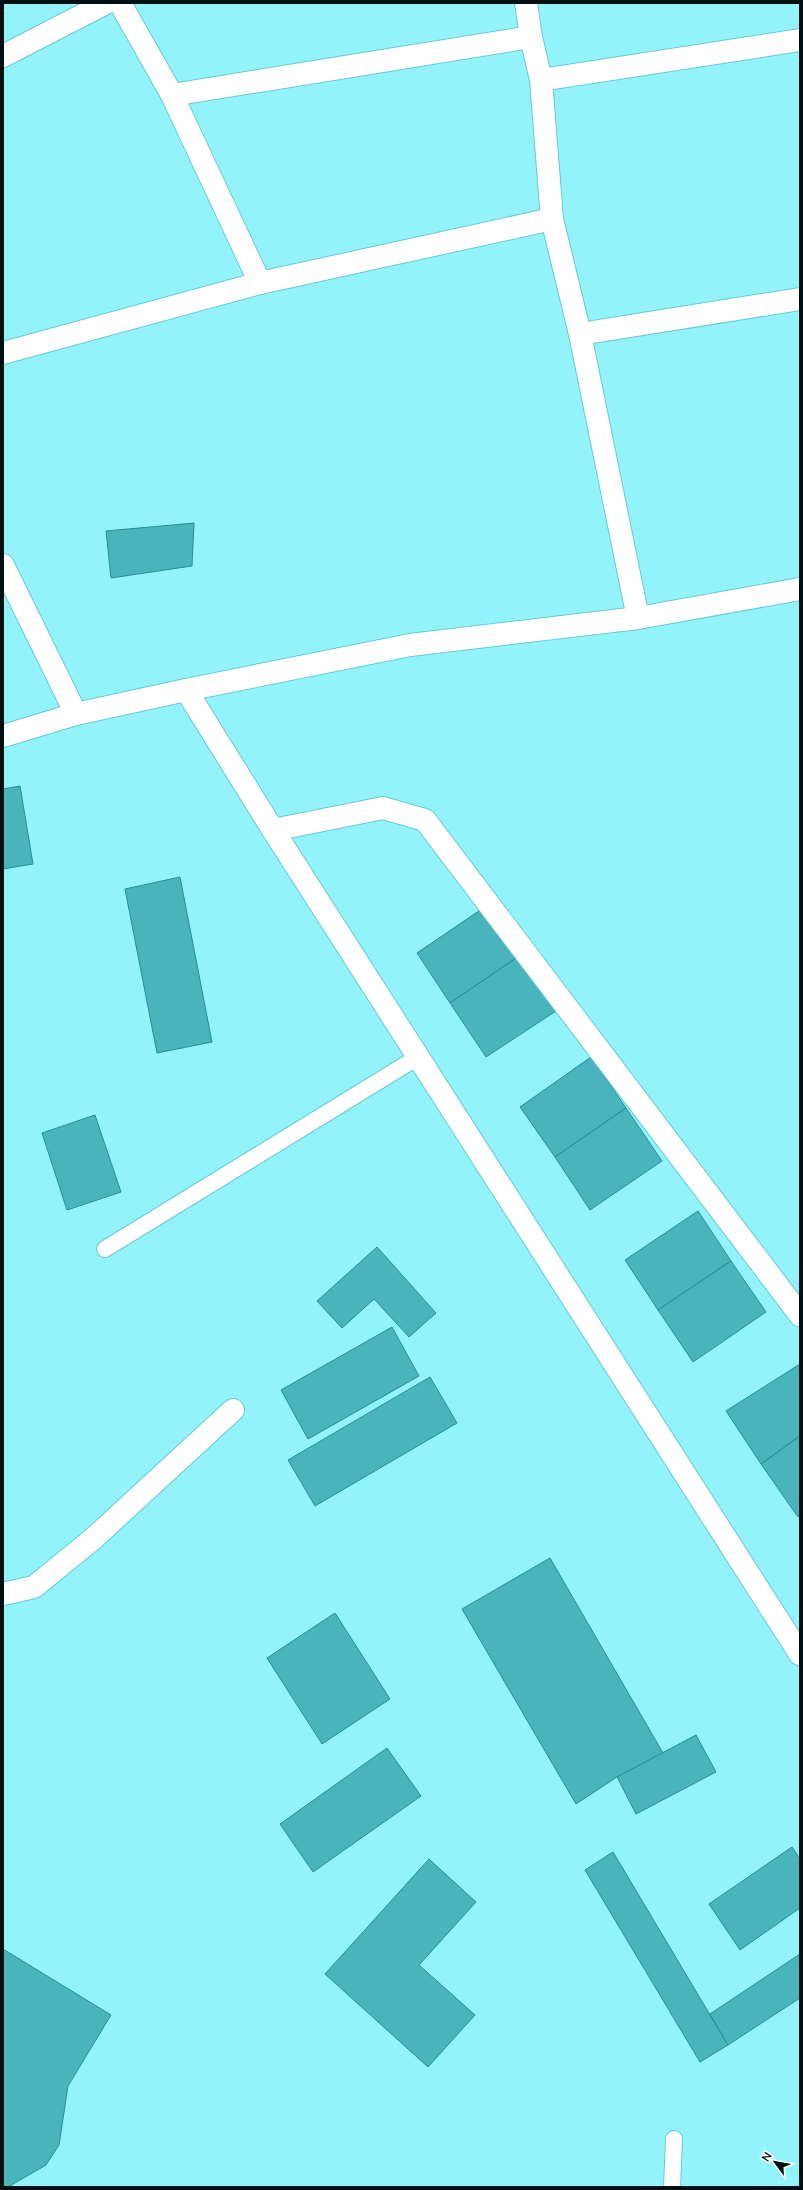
<svg xmlns="http://www.w3.org/2000/svg" width="803" height="2190" font-family="Lato,sans-serif">
<style>
.building{fill:#4ab4bc;stroke:#268e95}
.lines{fill:none;stroke-linecap:round;stroke-linejoin:round}
.lane-casing{stroke:#6ac9d0;stroke-width:18}
.street-casing{stroke:#6ac9d0;stroke-width:24}
.primary-casing{stroke:#6ac9d0;stroke-width:24}
.lane{stroke:#fff;stroke-width:16}
.street{stroke:#fff;stroke-width:22}
.primary{stroke:#fff;stroke-width:22}
</style>
<rect width="100%" height="100%" fill="#93f3fa"/>
<g class="building">
<polygon points="194,523 192,566 111,578 106,531"/>
<polygon points="20,786 33,864 3,869 3,789"/>
<polygon points="180,877 212,1042 157,1053 125,889"/>
<polygon points="489,904 522,954 450,1003 417,953"/>
<polygon points="522,954 559,1009 486,1057 450,1003"/>
<polygon points="591,1057 626,1108 555,1157 520,1107"/>
<polygon points="626,1108 662,1161 590,1210 555,1157"/>
<polygon points="95,1115 121,1192 67,1210 42,1133"/>
<polygon points="698,1211 731,1261 658,1310 625,1260"/>
<polygon points="377,1247 436,1313 409,1337 374,1299 342,1328 317,1301"/>
<polygon points="731,1261 766,1312 693,1362 658,1310"/>
<polygon points="392,1327 419,1376 308,1439 281,1390"/>
<polygon points="800,1364 800,1436 761,1464 726,1411"/>
<polygon points="430,1377 457,1423 315,1506 288,1460"/>
<polygon points="800,1436 800,1515 798,1517 761,1464"/>
<polygon points="550,1558 663,1753 617,1777 576,1804 462,1609"/>
<polygon points="335,1613 390,1699 322,1744 267,1658"/>
<polygon points="696,1735 716,1772 636,1814 617,1777"/>
<polygon points="387,1748 421,1796 313,1872 280,1824"/>
<polygon points="792,1847 800,1859 800,1908 740,1950 709,1904"/>
<polygon points="613,1852 728,2045 700,2062 585,1870"/>
<polygon points="429,1859 476,1902 419,1965 475,2015 428,2067 325,1974"/>
<polygon points="3,1949 111,2015 68,2086 59,2145 46,2165 8,2187 3,2187"/>
<polygon points="800,1954 800,1998 728,2045 710,2014"/>
</g>
<g class="lines">
<defs>
<g id="lane">
<polyline points="105,1249 418,1057"/>
<polyline points="672,2187 674,2139"/>
</g>
<g id="street">
<polyline points="120,3 172,95 260,283"/>
<polyline points="526,3 531,37 541,80 552,219 580,334 638,618"/>
<polyline points="3,56 106,3"/>
<polyline points="541,80 800,40"/>
<polyline points="172,95 531,37"/>
<polyline points="580,334 800,299"/>
<polyline points="3,353 260,283 552,219"/>
<polyline points="3,565 76,714"/>
<polyline points="186,690 273,830 800,1654"/>
<polyline points="273,830 383,808 425,820 800,1315"/>
<polyline points="3,1594 34,1587 94,1538 233,1410"/>
</g>
<polyline id="primary" points="3,736 76,714 186,690 410,645 638,618 800,589"/>
</defs>
<use href="#lane" class="lane-casing"/>
<use href="#street" class="street-casing"/>
<use href="#primary" class="primary-casing"/>
<use href="#lane" class="lane"/>
<use href="#street" class="street"/>
<use href="#primary" class="primary"/>
</g>
<rect width="803" height="2190" fill="none" stroke="#001011" stroke-width="8"/>
<g transform="translate(775 2162) rotate(302)" stroke="#ffffff" stroke-width="3" paint-order="stroke">
<path d="M0-3L7 15L0 10L-7 15Z" fill="#001011"/>
<text y="-6" font-size="11" font-weight="bold" text-anchor="middle" fill="#001011">N</text>
</g>
</svg>
